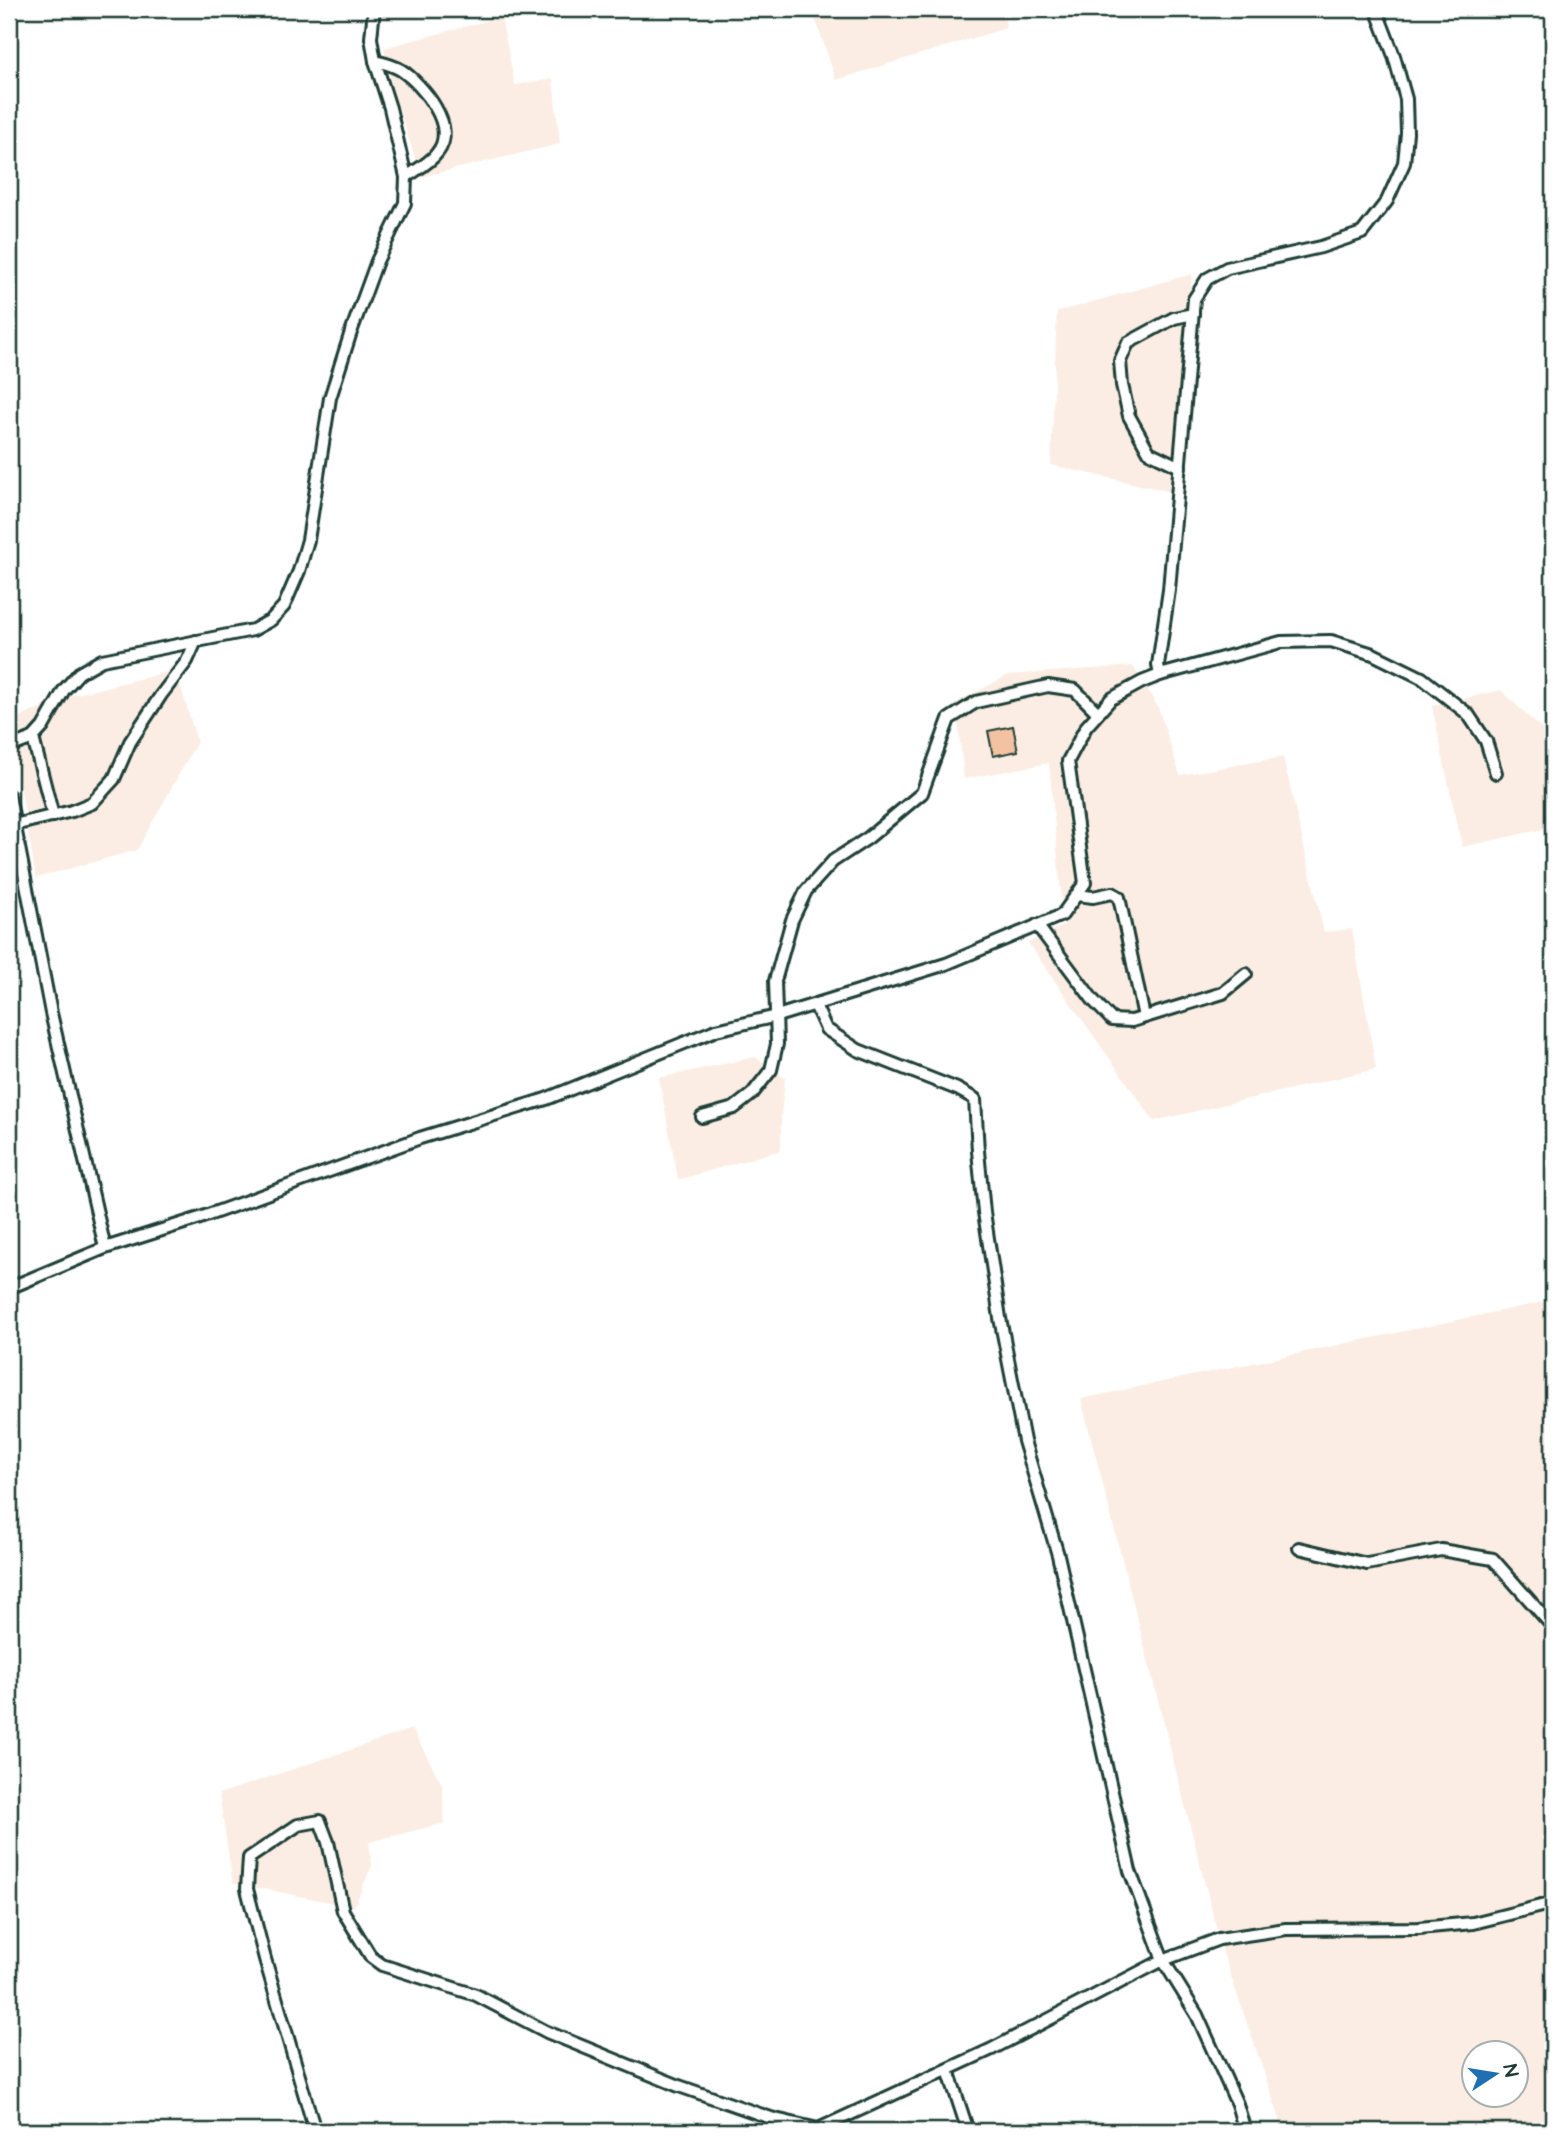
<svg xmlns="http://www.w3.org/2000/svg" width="1562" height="2140" font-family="'Architects Daughter',sans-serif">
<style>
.built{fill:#fbede3;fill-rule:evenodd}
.building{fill:#f2c2a2;stroke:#1f3d34;stroke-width:2}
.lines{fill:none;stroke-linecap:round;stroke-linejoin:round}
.service-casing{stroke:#1f3d34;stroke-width:16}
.service{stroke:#fff;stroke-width:10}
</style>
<rect width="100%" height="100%" fill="#fff"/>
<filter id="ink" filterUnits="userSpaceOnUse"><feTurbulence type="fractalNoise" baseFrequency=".0143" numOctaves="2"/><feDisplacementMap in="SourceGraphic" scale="14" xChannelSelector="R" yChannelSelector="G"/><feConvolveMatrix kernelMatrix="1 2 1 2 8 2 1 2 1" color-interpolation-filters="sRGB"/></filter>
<g filter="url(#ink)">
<g class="built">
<polygon points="812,9 1003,9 1006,28 836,80"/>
<polygon points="501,17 515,85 553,79 560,144 421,177 392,86 384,48"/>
<polygon points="1192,274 1172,492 1051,465 1057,312"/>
<polygon points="1133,666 1158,707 1180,775 1283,757 1324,932 1352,929 1376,1069 1154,1121 1028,943 1064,925 1049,763 964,779 956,703 1008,675"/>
<polygon points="176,670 197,742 137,850 36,878 9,721 73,695"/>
<polygon points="1501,690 1553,740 1553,827 1462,847 1432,706"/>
<polygon points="755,1057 785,1078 781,1114 781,1150 678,1180 659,1078"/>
<path d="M1553 1300V2131H1284L1222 1950 1081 1399ZM1474 2052H1516V2094H1474Z"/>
<polygon points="412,1729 442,1784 445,1823 369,1842 372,1865 354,1907 233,1883 219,1794"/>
</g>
<polygon class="building" points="1013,726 1018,751 993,756 988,731"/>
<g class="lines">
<defs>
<g id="service">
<path d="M375 61C383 63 393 65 401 70 422 84 459 127 437 153 430 163 416 170 406 177"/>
<polyline points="1180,467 1149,452 1129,416 1122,385 1120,361 1128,343 1174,318 1193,314"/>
<polyline points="1160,675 1158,665 1169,590 1194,299 1207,279 1227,268 1321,247 1362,233 1387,201 1404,163 1407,133 1406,99 1394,56 1376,9"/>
<polyline points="33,738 53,816"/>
<polyline points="9,747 33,738 43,727 64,690 79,673 102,660 253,630 271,620 284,606 299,571 308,540 330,398 350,335 377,261 405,203 406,177 390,108 375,61 371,38 374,9"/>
<polyline points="9,796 51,1013 105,1248"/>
<polyline points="14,825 72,811 92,803 114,779 130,742 161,695 187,661 196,641"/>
<polyline points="1077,895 1093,897 1112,893 1119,897 1144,1017"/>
<polyline points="1037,925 1093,1000 1112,1020 1132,1021 1223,993 1246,974"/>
<polyline points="815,1005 826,1029 858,1050 957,1089 975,1099 978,1151 984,1212 1000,1318 1024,1441 1058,1555 1130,1871 1163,1960 1197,2015 1237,2104 1245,2131"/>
<polyline points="702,1117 734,1108 752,1094 771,1070 777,1044 775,981 792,920 806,891 833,861 868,838 922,793 949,719 976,702 1048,686 1075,690 1098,713"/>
<polyline points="9,1288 105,1248 200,1218 420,1138 546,1099 716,1030 777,1016 946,964 1062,915 1085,883 1068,761 1086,727 1111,699 1142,682 1160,675 1281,642 1331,641 1373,654 1422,678 1468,714 1486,741 1496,773"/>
<polyline points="1299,1548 1367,1564 1441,1550 1493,1559 1553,1627"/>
<polyline points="948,2070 968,2131"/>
<polyline points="315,2131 265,1959 247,1889 249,1858 298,1825 320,1821 328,1842 343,1911 371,1957 382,1965 476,1995 547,2032 679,2086 771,2118 818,2129"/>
<polyline points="814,2131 992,2049 1163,1960 1219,1939 1286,1929 1419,1928 1473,1923 1553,1903"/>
</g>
</defs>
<use href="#service" class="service-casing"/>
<use href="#service" class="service"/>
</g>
</g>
<rect width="1562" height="2140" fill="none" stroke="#fff" stroke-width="35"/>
<rect x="18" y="18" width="1527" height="2105" fill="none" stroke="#1f3d34" stroke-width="2.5" filter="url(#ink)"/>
<g transform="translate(1495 2074) rotate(78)"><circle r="33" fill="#ffffff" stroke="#a5b1ae" stroke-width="2"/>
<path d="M0-5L12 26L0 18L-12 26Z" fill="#1f6fb2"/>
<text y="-10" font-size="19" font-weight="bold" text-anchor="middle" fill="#1f3d34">N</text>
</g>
</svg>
